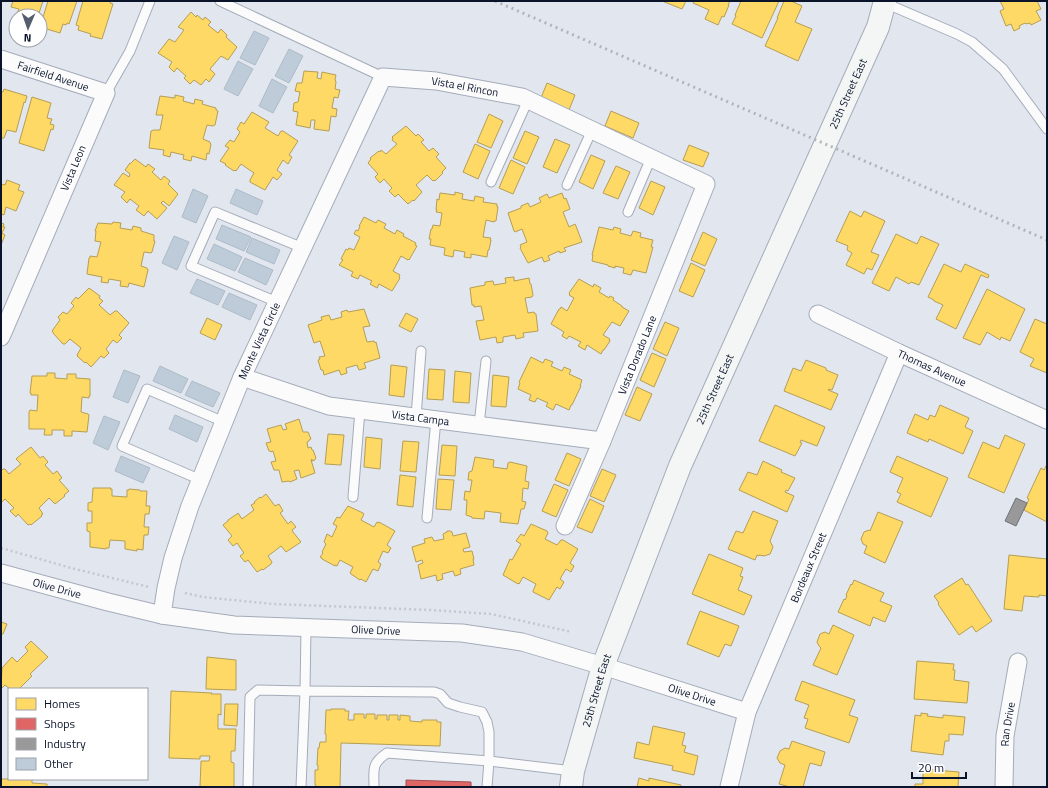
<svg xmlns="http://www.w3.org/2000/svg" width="1048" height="788" font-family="'Titillium Web',sans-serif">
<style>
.homes{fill:#ffd966;stroke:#b59e54}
.shops{fill:#e06666;stroke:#a04d54}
.industry{fill:#999;stroke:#6e7178}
.building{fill:#beccda;stroke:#adbbc8}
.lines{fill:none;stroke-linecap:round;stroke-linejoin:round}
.service-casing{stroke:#a4acba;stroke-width:11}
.minor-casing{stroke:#a4acba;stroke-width:19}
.secondary-casing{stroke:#a4acba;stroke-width:24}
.path{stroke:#c4c7cc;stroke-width:2.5;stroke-dasharray:2 3;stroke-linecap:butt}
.service{stroke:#fbfbfc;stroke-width:9}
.minor{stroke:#fbfbfc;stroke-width:17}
.secondary{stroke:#f3f6f4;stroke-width:22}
.rail{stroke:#b2b5b8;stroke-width:3;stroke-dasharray:2 4;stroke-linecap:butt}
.labels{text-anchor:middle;stroke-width:4;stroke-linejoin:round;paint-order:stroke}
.street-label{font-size:11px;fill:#09142b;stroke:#fff}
</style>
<rect width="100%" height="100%" fill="#e2e6ee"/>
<g class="homes">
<polygon points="13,1 43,1 38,16 16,16 19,9 11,7"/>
<polygon points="48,1 77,1 69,24 67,23 66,25 63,24 60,33 40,27"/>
<polygon points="83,1 111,1 110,3 113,4 102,39 90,36 91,34 78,30 79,26 76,25"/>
<polygon points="662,1 686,1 682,9"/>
<polygon points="694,1 730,1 728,5 729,5 724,17 722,16 718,25 705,19 709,10 693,3"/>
<polygon points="741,1 779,1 762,38 732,24 736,16 735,15"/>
<polygon points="784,1 791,1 802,6 795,22 812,29 798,61 765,46 778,18 777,18"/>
<polygon points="1000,1 1037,1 1041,9 1036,11 1041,20 1031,25 1030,23 1026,24 1025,23 1019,26 1020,28 1014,31 1011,24 1006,26 1000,11 1004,9"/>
<polygon points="191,12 196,17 197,15 203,20 205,17 211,22 208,25 218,33 221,29 227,35 226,37 237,47 228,60 221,56 210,69 215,74 209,82 206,79 201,85 194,80 190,84 184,78 186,76 177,68 174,72 169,67 172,62 158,53 169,39 175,42 184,30 178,27"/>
<polygon points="304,71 318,72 317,78 321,79 322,72 336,75 335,79 336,82 335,89 340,90 338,98 334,97 332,108 337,109 336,117 331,116 329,131 314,129 315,120 311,120 310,128 296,125 298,112 293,111 294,103 298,102 300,92 295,91 297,83 302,83"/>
<polygon points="547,83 575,95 569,110 541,98"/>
<polygon points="4,89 27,96 25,103 24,102 16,132 7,130 4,138 2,138 1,140 1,92 3,92"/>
<polygon points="175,95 184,97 183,101 194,104 195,99 203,101 202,104 216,108 216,110 218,111 215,125 213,126 207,125 203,139 210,142 210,143 211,144 209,154 207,153 206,160 192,156 191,161 183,159 184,155 171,152 170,157 163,155 164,150 149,148 151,131 152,131 153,130 160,130 163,115 156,115 160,96 175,98"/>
<polygon points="32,97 51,103 47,118 52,119 50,124 54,125 53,130 51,129 44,151 19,143"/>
<polygon points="611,111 639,123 633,138 605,126"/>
<polygon points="252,112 269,122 265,128 278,136 281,131 283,131 298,141 289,155 292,157 288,164 283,160 277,170 282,174 277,180 273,177 265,190 250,182 250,180 254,173 241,164 236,171 235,170 234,171 225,165 226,164 220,161 229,148 225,146 230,140 234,142 240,132 237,129 241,122 244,124"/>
<polygon points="489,114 503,121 491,148 477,142"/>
<polygon points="406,126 416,136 418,134 424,140 421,142 429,151 433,148 439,154 436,157 446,168 442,172 443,173 435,181 434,180 433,181 427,175 416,185 422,192 414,201 413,200 408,204 398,194 395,197 389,191 392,188 384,179 380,183 375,177 378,174 368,163 371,159 370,158 379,151 380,152 381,150 386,154 397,144 392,140 393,138 392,137"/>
<polygon points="525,131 539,137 527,164 513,158"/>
<polygon points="555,139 570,145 557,173 543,167"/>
<polygon points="475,144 490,151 478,179 463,172"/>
<polygon points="689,145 709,153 703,167 683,160"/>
<polygon points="591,155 605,161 593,189 579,182"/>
<polygon points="135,159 146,167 148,164 155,169 152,172 161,180 164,176 170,181 168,184 178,194 169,206 163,201 161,203 167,208 157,219 148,211 144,216 136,210 139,206 130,199 127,203 121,197 125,192 114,185 123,173 129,177 130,174 125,170 130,163 130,164"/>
<polygon points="511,160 525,167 513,194 499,188"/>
<polygon points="616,166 630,172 618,199 603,193"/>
<polygon points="7,180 20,185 18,190 24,192 16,211 6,207 4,215 1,214 1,184 5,185"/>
<polygon points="651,181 665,187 653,215 639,208"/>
<polygon points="455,192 463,194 462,199 474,201 475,196 484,198 483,202 497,204 497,207 498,207 496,221 494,221 494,222 486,220 483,237 491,238 490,240 491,240 489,250 488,250 487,257 471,254 471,258 464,257 465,252 454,250 453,257 444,255 445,248 430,245 431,239 429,239 431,229 432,229 433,225 440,226 442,213 436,212 437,210 436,210 437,199 439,200 440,193 455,195"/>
<polygon points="562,193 564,199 566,198 570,209 563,212 569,227 575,224 576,226 582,242 564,248 566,251 560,253 559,251 548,256 550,260 544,262 542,257 528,263 520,248 521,247 520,245 527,242 522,229 515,232 514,231 508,213 521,208 521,206 528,203 530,207 541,202 539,198 547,194 549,198"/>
<polygon points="850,211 861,217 864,211 885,221 871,252 879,255 872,270 867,268 864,274 846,265 852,253 847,250 848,246 836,241"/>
<polygon points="364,217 376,223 378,220 386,224 384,228 395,234 397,230 404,234 403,236 416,243 415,245 417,246 409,260 408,259 408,260 401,256 393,271 400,275 399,277 400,278 392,291 379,284 377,288 370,284 372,281 360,275 358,279 351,276 353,272 339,265 343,260 341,259 346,249 348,250 349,248 354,250 360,237 354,234 356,230 358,231 360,226 359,226"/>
<polygon points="113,222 121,223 120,228 132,230 133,226 141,228 141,231 154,235 154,241 155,241 152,252 151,253 144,252 141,266 147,268 148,270 144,287 129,283 128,287 120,286 121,281 109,279 108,283 101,282 102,277 87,274 89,258 90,258 90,256 97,257 101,242 95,241 96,231 95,231 98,223 112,224"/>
<polygon points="1,223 4,224 3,227 5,227 2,233 5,235 1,245"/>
<polygon points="599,227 613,230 614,227 621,229 620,233 631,236 633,231 641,233 640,237 653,240 651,247 653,247 646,273 633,270 631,275 623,273 624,268 615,266 615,268 608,266 608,265 592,261 593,255 592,255"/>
<polygon points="703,232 717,239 705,266 691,260"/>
<polygon points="896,234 917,244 921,236 939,244 919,285 911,282 909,284 896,277 889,291 872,283"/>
<polygon points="691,263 705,270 693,297 679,291"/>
<polygon points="944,264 961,272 965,264 989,275 988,278 981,275 956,329 936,319 943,305 934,301 934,300 928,297"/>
<polygon points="514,277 514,281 529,278 530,284 531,284 533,295 532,297 525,298 528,313 534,312 535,314 536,314 538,331 523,333 524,337 516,339 515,335 503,337 503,342 497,343 496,337 480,340 476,321 484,320 481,306 474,307 474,305 472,305 470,288 485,285 485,282 493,281 494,285 506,283 505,278"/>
<polygon points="579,279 593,287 594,284 601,288 599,292 609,298 610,296 614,298 613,300 622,306 622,307 629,311 620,326 612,322 603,335 610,339 609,341 610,341 604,350 603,350 601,354 587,345 585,350 578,346 581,342 569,336 567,339 562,336 564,332 551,324 559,309 560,309 561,307 567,311 574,298 569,295 570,294 569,293"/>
<polygon points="89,288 100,296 99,298 103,301 99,305 110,315 115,311 117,311 129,323 119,335 122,338 117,343 113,340 106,349 109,353 104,358 101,356 91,367 86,362 85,363 77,356 78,356 77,355 81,348 70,339 65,344 63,344 53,333 53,332 52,331 60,320 58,317 63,312 67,314 74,306 71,303 76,297 78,299"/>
<polygon points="987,289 1025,309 1010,341 1001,337 1000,340 987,332 980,345 963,338"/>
<polygon points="364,309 370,326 363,327 367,342 374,341 375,343 376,342 380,358 364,363 366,368 359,370 357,365 346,368 347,373 341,375 339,370 324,375 323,370 321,370 318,360 320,359 319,357 325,356 320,341 314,343 308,325 322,320 321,317 329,315 331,320 342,317 341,312 347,310 348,312"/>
<polygon points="406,313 418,319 411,332 399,326"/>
<polygon points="207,318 222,325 215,340 200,333"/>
<polygon points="1035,319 1047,324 1047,373 1030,366 1034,359 1020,352"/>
<polygon points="665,322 679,328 667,356 653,349"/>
<polygon points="652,353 666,359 654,387 640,380"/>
<polygon points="531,357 543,363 545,359 553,362 551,366 562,371 564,367 571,370 569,374 582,380 580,386 581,386 572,405 571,405 569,410 556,404 553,410 546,406 548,403 537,398 535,402 529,400 531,395 518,389 520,383 519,382"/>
<polygon points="806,360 826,368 826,370 838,375 832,390 829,389 828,390 838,394 831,410 784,391 793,368 801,371"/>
<polygon points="391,365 407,367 404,397 389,395"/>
<polygon points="429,369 445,370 443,400 427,399"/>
<polygon points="455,371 471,373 469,403 453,402"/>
<polygon points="47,373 55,373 55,378 67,379 67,374 76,374 76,378 90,379 90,396 89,396 89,398 82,397 81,412 88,414 89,415 87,432 72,431 72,436 64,436 64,430 52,430 52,435 44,435 45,429 29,429 29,412 30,410 37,411 38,395 31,395 31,393 30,393 32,376 47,376"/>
<polygon points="493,375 509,377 506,407 491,406"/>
<polygon points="637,387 652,394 640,421 625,415"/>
<polygon points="775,405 825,427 817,446 801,440 800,442 802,443 795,456 759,441"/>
<polygon points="940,405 969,418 965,427 973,431 963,454 929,439 928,442 907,433 915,414 928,420 930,415 935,417"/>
<polygon points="299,419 303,432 308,432 311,439 309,440 309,441 307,442 308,448 311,447 312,450 313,450 316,458 315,459 315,460 312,461 312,459 311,460 315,473 301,478 299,470 294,471 297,479 290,482 289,481 282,482 279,470 274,470 271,462 276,461 273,451 271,452 270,451 269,451 266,443 271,442 267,429 281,425 283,430 287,429 285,424"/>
<polygon points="328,434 344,435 341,465 325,464"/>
<polygon points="1005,435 1025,444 1004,493 968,477 983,442 999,449"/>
<polygon points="366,437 382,439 380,469 364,467"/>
<polygon points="403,441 419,442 416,472 400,471"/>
<polygon points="442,445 457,446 455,476 439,475"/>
<polygon points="31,447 40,458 43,456 48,462 45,465 53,474 57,471 62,478 59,480 69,491 64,495 65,496 55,504 55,503 54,503 49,498 39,508 43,514 41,515 42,516 31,525 30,524 28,525 18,514 16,517 10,511 14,508 5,499 2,502 1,501 1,471 3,469 5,469 9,474 21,464 16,459 17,458"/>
<polygon points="567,453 581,459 569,486 555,480"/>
<polygon points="897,456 948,478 931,517 897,502 901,494 897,492 903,478 890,472"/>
<polygon points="475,457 494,460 493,467 507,469 508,463 510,462 527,466 525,481 529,482 528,489 523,488 522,501 526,502 524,509 521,509 518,524 500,522 501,513 485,511 484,519 472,518 472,517 466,515 467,500 464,500 465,491 470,492 472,480 468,480 469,472 472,471"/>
<polygon points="763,461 782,470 781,472 795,478 788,491 786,490 785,492 794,496 787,512 739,490 748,472 757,475"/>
<polygon points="1047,464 1047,522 1024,510 1029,499 1027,498 1041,468 1044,470"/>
<polygon points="602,469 616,475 604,502 590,496"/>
<polygon points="400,475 416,477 413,507 397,505"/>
<polygon points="438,479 454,480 451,510 436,509"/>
<polygon points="554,484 568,490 556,517 542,511"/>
<polygon points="93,488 111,488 110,489 112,489 112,496 127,497 127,490 129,490 129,489 140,490 140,491 147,491 146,506 150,506 149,514 145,514 144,527 149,527 148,535 144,535 143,550 137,549 137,551 125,549 125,541 110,540 109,548 106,548 106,549 90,547 90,532 87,531 87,523 92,523 92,511 88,511 88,503 92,502"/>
<polygon points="266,494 275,506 279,504 283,511 280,513 288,524 291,521 296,527 292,530 293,532 301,542 286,552 281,546 268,556 272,562 271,564 263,570 262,569 257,572 248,560 245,562 240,556 244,553 237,543 233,546 228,540 232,536 223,525 228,521 228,520 237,514 238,513 242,519 254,510 251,505 255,503 254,502 260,497 261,498"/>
<polygon points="590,499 604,506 592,533 577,527"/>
<polygon points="348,506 363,513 364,514 361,520 374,527 377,522 379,523 379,522 395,531 387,545 391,548 388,553 383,551 378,562 381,564 378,571 373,569 366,582 361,579 360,580 351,574 350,573 353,567 340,560 337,566 335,565 335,566 322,559 322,558 320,557 323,553 322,552 326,544 324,542 327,534 332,537 337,526 333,524 337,517 340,518"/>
<polygon points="753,511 778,521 770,541 773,547 770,554 764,556 759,555 759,556 757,555 755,560 728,549 736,531 743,533"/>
<polygon points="878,512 903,522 885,563 864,553 867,546 863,544 861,539 864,532 869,530 870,531"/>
<polygon points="531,524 547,531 548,533 545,539 557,545 561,540 563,540 578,549 577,550 577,551 570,563 574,566 571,572 566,569 560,579 564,582 560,589 557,587 549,600 533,592 533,591 536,584 523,577 519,584 518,583 518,584 503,575 510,559 512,560 521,544 516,541 521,534 524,536"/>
<polygon points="447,531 450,531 452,532 453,536 466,533 470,547 463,549 464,552 472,551 474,559 473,559 474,565 460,569 461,574 455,576 453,571 442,574 443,579 437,581 436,575 421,579 418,565 423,563 422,560 416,562 412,547 425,543 424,539 432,537 434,541 444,539 443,534 447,532"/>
<polygon points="709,554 743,568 740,576 743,577 738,590 752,596 744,615 692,594"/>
<polygon points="1009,555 1047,559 1047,596 1039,595 1039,597 1024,596 1022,611 1004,609"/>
<polygon points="962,578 966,585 968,584 992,621 976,632 972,626 959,635 938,604 939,603 934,596"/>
<polygon points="854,580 884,593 880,601 892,606 885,622 873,617 870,626 838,612 844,599 845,600 847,596 846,595 851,584 852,585"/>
<polygon points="700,611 739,626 731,646 725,644 719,657 687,644"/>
<polygon points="1,622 7,624 3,634 1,634"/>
<polygon points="833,625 854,635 837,675 813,665 821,648 819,646 817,642 820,634 825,632 829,634"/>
<polygon points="31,641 48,657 30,674 32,676 19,689 10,689 5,685 1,689 2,668 12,657 17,662 28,651 25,647"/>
<polygon points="207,657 236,660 236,690 206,689"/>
<polygon points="917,661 954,664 953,670 955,670 954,680 969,682 967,703 914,699"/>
<polygon points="802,681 855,700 849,715 858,718 849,743 805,728 808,719 804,718 809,705 795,700"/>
<polygon points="171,691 212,693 211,694 221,694 221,715 218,714 218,729 236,729 235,751 231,751 231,762 234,763 234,787 200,787 201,761 209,761 210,756 200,756 200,759 169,758"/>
<polygon points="225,704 238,704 237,726 224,725"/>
<polygon points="331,709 345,709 345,711 349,711 348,720 354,720 354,714 364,714 364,718 366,718 366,714 375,714 375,719 377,719 377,715 387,715 387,720 389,720 389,715 398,715 398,720 400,720 400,715 410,716 410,721 422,722 422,720 437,720 437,722 441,722 440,746 341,743 340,787 316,787 316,785 315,785 315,770 318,770 318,765 317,765 318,748 319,748 320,742 326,742 326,734 325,734 326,710 331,710"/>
<polygon points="921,713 928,714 927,716 943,718 943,715 965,717 963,735 949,734 949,741 945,741 943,755 911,751 915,715 921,716"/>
<polygon points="653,726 685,733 682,745 686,746 684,752 698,756 694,775 672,770 673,766 634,758 637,742 649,745"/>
<polygon points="792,741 825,752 821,766 810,763 803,787 790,787 779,784 785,765 780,763 777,758 780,751 785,748 789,749"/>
<polygon points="923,769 959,772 958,787 966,787 915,787 915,784 923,784"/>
<polygon points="9,776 9,779 32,779 32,783 47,784 47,787 1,787 1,779 8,779"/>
<polygon points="639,778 649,781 649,778 681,785 681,787 637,787"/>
</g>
<polygon class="shops" points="406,780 471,782 471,786 473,787 406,787"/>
<polygon class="industry" points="1016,498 1027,503 1016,526 1005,521"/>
<g class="building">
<polygon points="254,31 269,38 255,65 240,58"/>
<polygon points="289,49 303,56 289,83 275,76"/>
<polygon points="238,61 253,69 238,96 224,89"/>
<polygon points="272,79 287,87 273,113 259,106"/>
<polygon points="193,189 208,196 196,223 182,217"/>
<polygon points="236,189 263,201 257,215 230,203"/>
<polygon points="222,225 251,237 244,251 216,239"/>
<polygon points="174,236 189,242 177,270 162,263"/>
<polygon points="252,238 280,250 274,264 246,252"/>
<polygon points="214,244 242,257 235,271 207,259"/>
<polygon points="245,258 273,270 266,285 238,272"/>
<polygon points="197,279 225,291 218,305 190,293"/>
<polygon points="229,293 257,305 250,320 222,307"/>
<polygon points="160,366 188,379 181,393 153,381"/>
<polygon points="124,370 140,376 128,403 113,397"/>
<polygon points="192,381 220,393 213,407 185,395"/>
<polygon points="175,415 203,427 197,442 169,429"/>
<polygon points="104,416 120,422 108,450 93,443"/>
<polygon points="121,456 150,468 143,483 115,471"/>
</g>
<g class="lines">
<defs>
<g id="service">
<polyline points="220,1 383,77"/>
<polyline points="885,3 957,34 972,42 1003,69 1047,129"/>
<polyline points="106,93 130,51 150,1"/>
<polyline points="491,182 528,100"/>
<polyline points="567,185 592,130"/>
<polyline points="628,212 651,158"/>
<polyline points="277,302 191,266 215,212 303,248"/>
<polyline points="416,417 421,351"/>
<polyline points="479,425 486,361"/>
<polyline points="201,480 122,446 147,389 224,422"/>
<polyline points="353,497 360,410"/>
<polyline points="427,518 436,419"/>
<polyline points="248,787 250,697 258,690 305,691 306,628"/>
<polyline points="301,787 305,691 434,692 440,694 448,703 460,707 482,712 487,722 489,732 489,761 487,787"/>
<path d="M374 787C374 769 371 764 387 753L489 761 573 771"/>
</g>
<g id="minor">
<path id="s1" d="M1 59 106 93 1 337"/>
<path id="s2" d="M818 314 899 353 1047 420"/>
<path id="s3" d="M242 377 329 406 602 441"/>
<path id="s4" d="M1 573 108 602 162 615 234 625 462 633 522 642 603 666 747 712"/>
<path id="s5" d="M162 615 166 588 173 558 190 506 242 377 383 77 436 81 522 97 706 184 602 441 565 526"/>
<path id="s6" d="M729 787 747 712 899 353"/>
<path id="s7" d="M1004 787 1005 736 1018 662"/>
</g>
<g id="secondary">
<path id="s8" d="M571 787 573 771 603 666 680 466 878 27 885 1"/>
</g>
</defs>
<use href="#service" class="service-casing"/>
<use href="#minor" class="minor-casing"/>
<use href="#secondary" class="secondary-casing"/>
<g class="path">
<polyline points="1,548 71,568 149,587"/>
<polyline points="185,593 203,597 273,604 430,610 491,614 572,632"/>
</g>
<use href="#service" class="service"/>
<use href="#minor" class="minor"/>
<use href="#secondary" class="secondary"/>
<polyline class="rail" points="495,1 1047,240"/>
</g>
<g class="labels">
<g class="street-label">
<text dy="4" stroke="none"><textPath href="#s1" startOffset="55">Fairfield Avenue</textPath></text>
<text dy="4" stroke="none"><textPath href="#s5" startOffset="666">Vista el Rincon</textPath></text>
<text dy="4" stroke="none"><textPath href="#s8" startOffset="748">25th Street East</textPath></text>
<text transform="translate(73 168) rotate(-67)" y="4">Vista Leon</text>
<text dy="4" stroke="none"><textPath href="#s5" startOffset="292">Monte Vista Circle</textPath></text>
<text transform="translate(637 355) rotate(-68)" y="4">Vista Dorado Lane</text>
<text dy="4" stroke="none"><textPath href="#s2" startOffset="126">Thomas Avenue</textPath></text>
<text dy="4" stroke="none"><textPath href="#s8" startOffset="424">25th Street East</textPath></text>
<text dy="4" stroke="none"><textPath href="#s3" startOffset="184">Vista Campa</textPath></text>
<text dy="4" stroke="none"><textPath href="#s6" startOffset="234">Bordeaux Street</textPath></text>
<text dy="4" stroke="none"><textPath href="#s4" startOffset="58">Olive Drive</textPath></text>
<text dy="4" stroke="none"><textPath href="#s4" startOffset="381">Olive Drive</textPath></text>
<text dy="4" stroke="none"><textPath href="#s8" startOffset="100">25th Street East</textPath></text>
<text dy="4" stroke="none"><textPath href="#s4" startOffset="706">Olive Drive</textPath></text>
<text dy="4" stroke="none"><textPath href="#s7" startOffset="63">Ran Drive</textPath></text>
</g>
</g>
<rect width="1048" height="788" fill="none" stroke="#09142b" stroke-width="4"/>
<rect x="8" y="688" width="140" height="92" fill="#ffffff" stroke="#9da1aa"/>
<rect x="16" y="698" width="20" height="12" fill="#ffd966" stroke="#9da1aa"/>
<text x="44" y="708" font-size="12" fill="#09142b">Homes</text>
<rect x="16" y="718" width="20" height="12" fill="#e06666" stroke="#9da1aa"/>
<text x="44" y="728" font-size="12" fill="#09142b">Shops</text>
<rect x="16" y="738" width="20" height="12" fill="#999999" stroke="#9da1aa"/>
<text x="44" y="748" font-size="12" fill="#09142b">Industry</text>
<rect x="16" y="758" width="20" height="12" fill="#beccda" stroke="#9da1aa"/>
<text x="44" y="768" font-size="12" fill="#09142b">Other</text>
<g transform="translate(28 28) rotate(182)"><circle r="19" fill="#ffffff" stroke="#9da1aa"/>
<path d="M0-3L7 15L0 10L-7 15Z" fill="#555e6f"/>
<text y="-6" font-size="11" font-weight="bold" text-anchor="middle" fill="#09142b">N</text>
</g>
<path d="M912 772v6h54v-6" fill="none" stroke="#09142b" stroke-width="2"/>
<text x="918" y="772" font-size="12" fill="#09142b" stroke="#ffffff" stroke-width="3" paint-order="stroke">20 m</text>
</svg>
